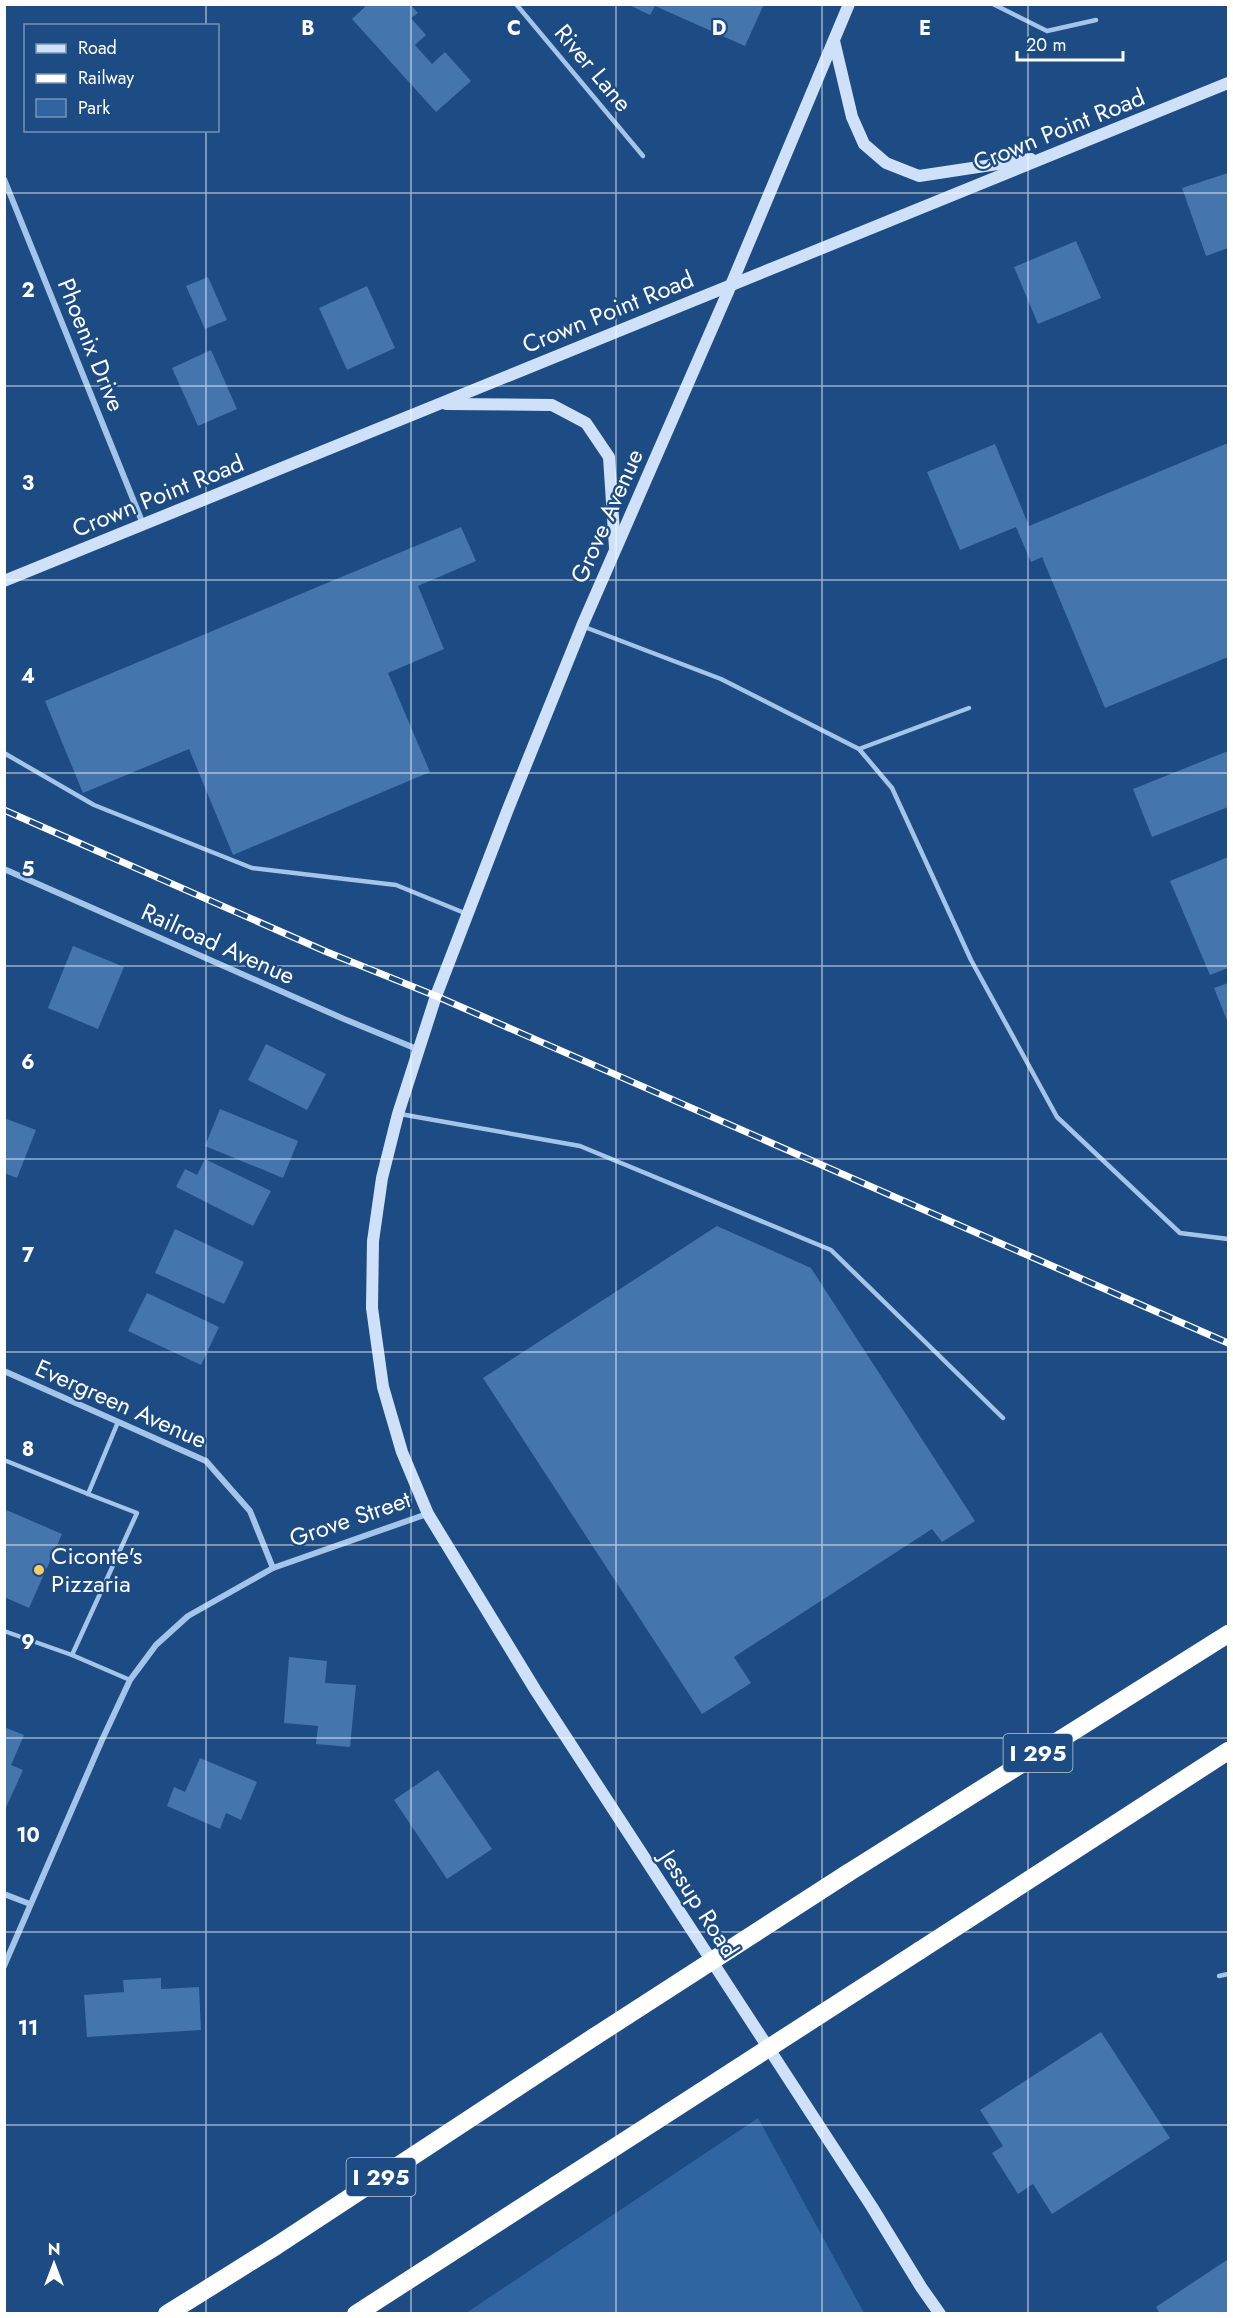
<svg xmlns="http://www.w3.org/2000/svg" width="1233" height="2318" font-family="Jost,sans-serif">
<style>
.green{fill:#3065a2}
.building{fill:#4575ad}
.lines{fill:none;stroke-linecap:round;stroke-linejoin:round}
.service{stroke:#a4c5ea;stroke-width:4.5}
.minor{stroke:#a4c5ea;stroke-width:6}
.secondary{stroke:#cfe1f8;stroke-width:12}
.motorway{stroke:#fff;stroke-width:18}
.rail-casing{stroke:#fff;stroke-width:7}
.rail{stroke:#1d4b84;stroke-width:4.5;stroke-dasharray:14;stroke-linecap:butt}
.motorway-bridge{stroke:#fff;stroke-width:18}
.grid{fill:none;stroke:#fff;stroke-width:1.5;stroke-opacity:0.55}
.poi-dot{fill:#facc62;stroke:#1d4b84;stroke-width:2}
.labels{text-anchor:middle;stroke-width:4.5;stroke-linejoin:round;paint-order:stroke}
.shield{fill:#1d4b84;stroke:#bbc9da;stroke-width:1.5}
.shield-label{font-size:22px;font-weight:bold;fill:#fff}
.street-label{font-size:24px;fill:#fff;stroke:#1d4b84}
.poi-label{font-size:24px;fill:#fff;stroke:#1d4b84;text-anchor:start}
.grid-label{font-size:20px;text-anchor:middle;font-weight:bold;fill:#fff;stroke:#1d4b84;stroke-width:4.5;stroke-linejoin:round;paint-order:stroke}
</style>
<rect width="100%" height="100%" fill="#1d4b84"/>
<polygon class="green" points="758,2118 864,2313 466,2313"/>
<g class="building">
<polygon points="368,4 410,4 418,13 411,18 426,35 415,45 432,64 445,52 471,81 436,112 352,19"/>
<polygon points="627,4 764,4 745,46 655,6 650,15"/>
<polygon points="1228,173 1228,248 1206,256 1182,188"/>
<polygon points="1076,241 1101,298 1038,324 1014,267"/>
<polygon points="208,277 227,320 205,329 186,286"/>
<polygon points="367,286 395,348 347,370 319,308"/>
<polygon points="211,350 237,409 198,426 172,368"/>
<polygon points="1228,443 1228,657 1105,708 1042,557 1031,562 1016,527 960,550 927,472 995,444 1029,526"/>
<polygon points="461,527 476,561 418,586 444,649 388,673 430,772 233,855 189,749 83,793 45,701"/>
<polygon points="1228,751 1228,807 1152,837 1133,789"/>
<polygon points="1228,857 1228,968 1210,975 1170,881"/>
<polygon points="73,946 124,967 98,1029 48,1008"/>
<polygon points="1228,983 1228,1023 1214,988"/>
<polygon points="266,1044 326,1074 307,1110 248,1080"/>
<polygon points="220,1109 298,1141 283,1178 205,1146"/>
<polygon points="4,1118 36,1130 17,1178 4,1173"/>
<polygon points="205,1159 271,1191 253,1226 176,1187 185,1169 197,1175"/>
<polygon points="717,1226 811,1268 975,1521 942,1542 932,1529 734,1657 751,1683 702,1714 483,1378"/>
<polygon points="175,1229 244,1262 224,1304 155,1273"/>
<polygon points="147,1293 219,1327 201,1365 128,1331"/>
<polygon points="4,1509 62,1534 29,1608 4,1597"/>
<polygon points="289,1657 327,1661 325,1683 356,1685 350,1747 316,1744 318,1726 284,1723"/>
<polygon points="4,1727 24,1735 11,1765 23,1770 4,1812"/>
<polygon points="200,1758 257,1782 241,1820 226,1813 220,1829 167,1806 174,1787 185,1792"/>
<polygon points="438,1770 492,1849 447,1879 394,1800"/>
<polygon points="161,1978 161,1989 199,1987 201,2030 87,2037 84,1995 124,1992 123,1980"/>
<polygon points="1101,2032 1170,2138 1052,2214 1033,2184 1018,2194 992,2153 1003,2146 980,2110"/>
<polygon points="1227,2260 1228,2314 1160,2314 1156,2307"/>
</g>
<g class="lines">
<g class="service">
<polyline points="516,4 643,156"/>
<polyline points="993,4 1047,31 1096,20"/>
<polyline points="582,626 721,679 859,749 892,788 971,960 1057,1117 1180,1233 1228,1239"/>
<polyline points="859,749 969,708"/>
<polyline points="4,753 94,805 252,868 396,885 467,914"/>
<polyline points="400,1114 580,1146 831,1250 1003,1418"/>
<polyline points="118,1422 88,1494 137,1513 72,1655 130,1680"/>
<polyline points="4,1460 88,1494"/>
<polyline points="4,1631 72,1655"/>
<polyline points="1219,1976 1228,1974"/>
</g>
<g class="minor">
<polyline points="4,179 143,524"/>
<polyline points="4,869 344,1019 417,1049"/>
<polyline points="4,1371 206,1461 250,1511 273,1568"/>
<polyline points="4,1894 30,1904"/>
<polyline points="4,1966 102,1740 130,1680 156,1645 188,1616 273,1568 427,1514"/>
</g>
<g class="secondary">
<polyline points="849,4 731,285 582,626 508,809 436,996 398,1114 382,1178 373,1241 372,1308 383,1387 402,1452 428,1514 536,1691 872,2207 921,2287 940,2314"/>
<polyline points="834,41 852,117 864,144 886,163 919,176 1031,159"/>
<polyline points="446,404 552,405 586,423 609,457 615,548"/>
<polyline points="4,581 1228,83"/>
</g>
<g class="motorway">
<polyline points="848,1873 1228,1634"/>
<polyline points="919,1951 1228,1751"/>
<polyline points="167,2314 276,2246 594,2037"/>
<polyline points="356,2314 654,2122"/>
</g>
<defs>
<polyline id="rail" points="4,810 327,952 436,996 1228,1343"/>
</defs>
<use href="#rail" class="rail-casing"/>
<use href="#rail" class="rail"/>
<g class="motorway-bridge">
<polyline points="594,2037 848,1873"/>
<polyline points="654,2122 919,1951"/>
</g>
</g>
<path class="grid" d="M206 4V26M411 4V2314M616 4V2314M822 4V2314M1028 4V2314M206 130V2314M4 193H1228M4 386H1228M4 580H1228M4 773H1228M4 966H1228M4 1159H1228M4 1352H1228M4 1545H1228M4 1738H1228M4 1932H1228M4 2125H1228"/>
<circle class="poi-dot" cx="39" cy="1570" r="6"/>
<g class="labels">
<g class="shield">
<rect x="1003.5" y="1734" width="69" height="38" rx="4.5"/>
<rect x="346.5" y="2158" width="69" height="38" rx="4.5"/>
</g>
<g class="shield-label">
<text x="1038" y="1761">I 295</text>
<text x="381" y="2185">I 295</text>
</g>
<g class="street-label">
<text transform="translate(593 68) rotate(50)" y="8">River Lane</text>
<text transform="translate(1059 130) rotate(-22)" y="8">Crown Point Road</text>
<text transform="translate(608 312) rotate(-22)" y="8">Crown Point Road</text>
<text transform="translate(91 345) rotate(68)" y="8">Phoenix Drive</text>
<text transform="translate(158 496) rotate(-22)" y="8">Crown Point Road</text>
<text transform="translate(607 516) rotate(-66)" y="8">Grove Avenue</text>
<text transform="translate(218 944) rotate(24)" y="8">Railroad Avenue</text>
<text transform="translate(121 1404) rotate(24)" y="8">Evergreen Avenue</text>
<text transform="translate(350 1519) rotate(-19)" y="8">Grove Street</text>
<text transform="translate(699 1904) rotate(57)" y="8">Jessup Road</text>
</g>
<g class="poi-label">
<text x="51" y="1564">Ciconte's<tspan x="51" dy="28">Pizzaria</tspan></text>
</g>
</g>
<g class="grid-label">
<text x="308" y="35">B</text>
<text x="514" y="35">C</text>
<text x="719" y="35">D</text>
<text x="925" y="35">E</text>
<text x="28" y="297">2</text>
<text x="28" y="490">3</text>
<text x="28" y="683">4</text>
<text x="28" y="876">5</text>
<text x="28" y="1069">6</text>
<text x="28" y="1262">7</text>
<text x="28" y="1456">8</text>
<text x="28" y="1649">9</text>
<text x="28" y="1842">10</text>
<text x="28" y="2035">11</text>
</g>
<rect width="1233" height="2318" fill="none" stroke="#ffffff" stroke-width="12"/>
<rect x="24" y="24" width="195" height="108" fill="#1d4b84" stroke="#7793b5" stroke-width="1.5"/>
<rect x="36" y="44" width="30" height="9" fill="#cfe1f8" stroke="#7793b5" stroke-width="1.5"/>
<text x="78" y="54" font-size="18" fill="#ffffff">Road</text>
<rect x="36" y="74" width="30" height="9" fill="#ffffff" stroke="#7793b5" stroke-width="1.5"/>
<text x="78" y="84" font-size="18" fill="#ffffff">Railway</text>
<rect x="36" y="99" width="30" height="18" fill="#3065a2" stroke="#7793b5" stroke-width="1.5"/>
<text x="78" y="114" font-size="18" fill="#ffffff">Park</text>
<g transform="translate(54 2264)" stroke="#1d4b84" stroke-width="4.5" paint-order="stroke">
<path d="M0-4.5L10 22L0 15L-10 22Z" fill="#ffffff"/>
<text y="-9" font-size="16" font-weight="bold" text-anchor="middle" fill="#ffffff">N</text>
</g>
<path d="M1017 51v9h106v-9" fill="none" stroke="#ffffff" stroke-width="3"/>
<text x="1026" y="51" font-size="18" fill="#ffffff" stroke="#1d4b84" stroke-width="4.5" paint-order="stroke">20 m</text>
</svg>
